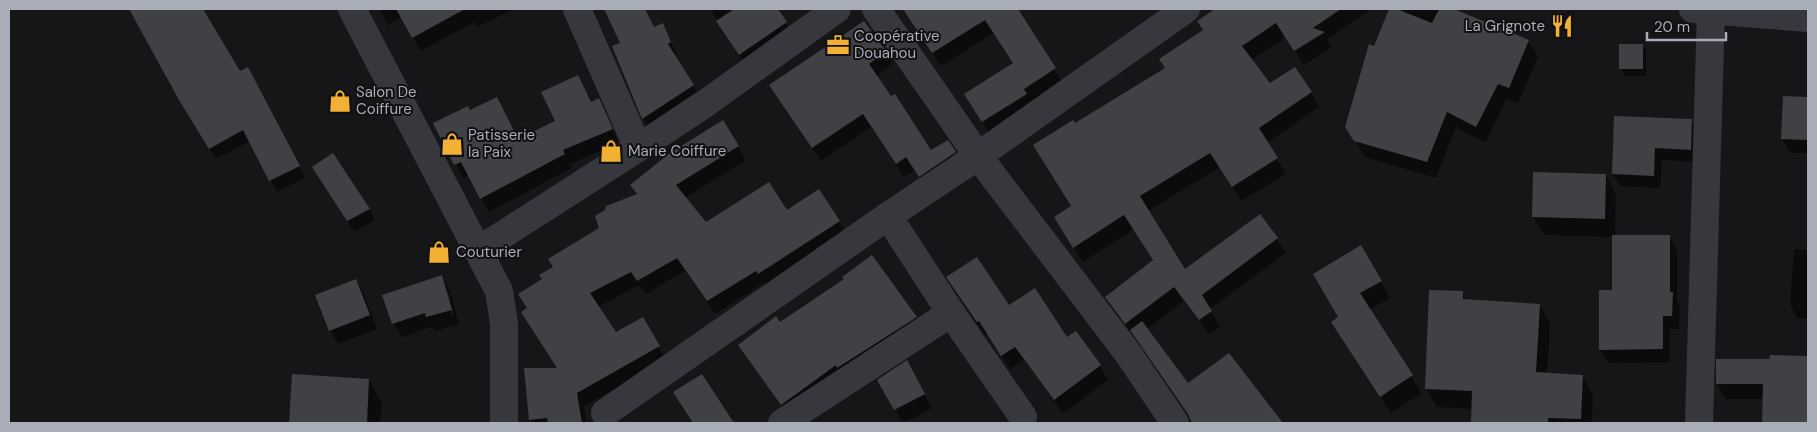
<svg xmlns="http://www.w3.org/2000/svg" width="1817" height="432" font-family="'DM Sans',sans-serif">
<style>
.shadow{fill:#0007;fill-rule:evenodd}
.building{fill:#404145}
.lines{fill:none;stroke-linecap:round;stroke-linejoin:round}
.minor{stroke:#37383d;stroke-width:28}
.labels{text-anchor:middle;stroke-width:4;stroke-linejoin:round;paint-order:stroke}
.poi-label{font-size:15px;fill:#a8adb8;stroke:#111113;text-anchor:start}
</style>
<rect width="100%" height="100%" fill="#161618"/>
<g class="shadow">
<polygon points="129,9 162,9 177,36 254,79 305,178 277,192 250,141 216,159 187,112"/>
<polygon points="379,9 515,9 477,27 474,22 421,51 402,18 388,25"/>
<polygon points="606,9 645,9 654,29 662,25 677,54 674,56 700,97 650,130 644,119 613,47 621,43"/>
<polygon points="711,9 776,9 794,36 748,68 724,33"/>
<polygon points="904,9 1015,9 1063,83 991,135 974,108 1014,64 994,33 941,66"/>
<polygon points="1218,9 1371,9 1327,39 1332,47 1304,65 1286,37 1251,60 1269,85 1311,92 1319,107 1267,143 1286,174 1241,201 1220,167 1148,211 1185,271 1260,216 1277,239 1286,253 1210,309 1220,327 1209,334 1184,301 1147,329 1188,385 1274,414 1280,423 1191,423 1191,418 1135,337 1115,312 1106,297 1154,261 1134,229 1083,262 1064,232 1072,207 1075,124 1166,69 1204,30 1199,21"/>
<polygon points="1390,9 1452,9 1528,41 1538,57 1518,104 1507,99 1485,143 1456,127 1436,178 1365,157 1347,127"/>
<polygon points="1642,45 1646,52 1646,76 1625,76 1621,69"/>
<polygon points="885,51 892,64 876,77 931,152 955,152 963,166 928,189 915,170 904,177 871,127 821,161 771,86"/>
<polygon points="578,77 592,103 598,99 619,143 570,164 572,168 489,212 469,175 463,178 435,124 470,112 518,140 556,122"/>
<polygon points="1784,97 1808,99 1808,153 1790,153 1782,139"/>
<polygon points="1691,121 1699,133 1698,162 1662,160 1660,188 1620,186 1613,174"/>
<polygon points="723,122 746,160 685,198 706,224 787,211 839,221 846,234 766,286 764,283 715,314 685,270 646,294 639,285 598,307 615,334 643,319 666,360 584,406 586,423 533,423 531,420 559,370 528,309 543,279 637,195 632,186"/>
<polygon points="1606,175 1616,194 1615,236 1669,236 1677,250 1677,301 1680,306 1679,329 1670,329 1670,362 1608,363 1600,350 1613,292 1613,237 1544,235 1533,217"/>
<polygon points="320,178 369,209 375,220 354,232"/>
<polygon points="1361,247 1390,298 1369,310 1422,393 1391,413 1342,339 1340,318"/>
<polygon points="1794,249 1808,250 1808,319 1797,318 1790,304"/>
<path d="M442 277 450 291 459 324 435 331 433 326 402 337 394 324 384 296ZM445 290H448L454 316 452 317Z"/>
<polygon points="845,280 916,317 924,331 790,417 748,359 740,345 779,323"/>
<polygon points="356,281 364,294 377,329 338,344 330,330"/>
<polygon points="956,291 1008,307 1066,339 1075,332 1100,366 1108,380 1063,413 1024,360 1010,369 988,334 985,335"/>
<polygon points="1462,293 1467,301 1540,305 1550,323 1547,374 1583,377 1593,395 1592,423 1472,423 1473,409 1437,407 1426,389"/>
<polygon points="1771,356 1808,357 1808,423 1763,423 1764,399 1726,399 1717,384 1771,360"/>
<polygon points="293,376 369,380 382,403 380,423 290,423"/>
<polygon points="914,376 932,408 903,423 879,380"/>
</g>
<g class="building">
<polygon points="129,9 203,9 240,71 248,67 300,166 269,181 243,130 209,149 179,100"/>
<polygon points="396,9 465,9 412,38"/>
<polygon points="604,9 645,9 654,27 663,23 671,42 668,44 694,85 642,119 612,46 620,43"/>
<polygon points="734,9 778,9 787,22 739,55 716,21"/>
<polygon points="903,9 1018,9 1056,68 1024,89 1027,94 982,122 964,94 1013,63 985,20 932,53"/>
<polygon points="1215,9 1341,9 1313,28 1325,32 1294,51 1276,23 1242,46 1270,83 1295,67 1312,92 1259,128 1278,158 1232,187 1210,153 1140,196 1185,269 1260,214 1278,238 1202,295 1212,311 1199,320 1174,287 1125,324 1105,297 1153,260 1124,215 1073,248 1054,217 1071,206 1033,145 1073,120 1075,123 1165,68 1159,59 1203,30 1197,21"/>
<polygon points="1389,9 1397,9 1432,23 1439,9 1454,9 1529,40 1509,88 1498,84 1476,127 1447,112 1427,162 1354,141 1345,127 1369,44 1374,46"/>
<polygon points="864,21 886,51 869,64 891,96 895,94 931,150 948,140 956,152 919,177 906,157 896,164 863,114 812,148 769,85"/>
<rect x="1619" y="44" width="24" height="25"/>
<polygon points="578,75 591,102 599,98 613,129 563,150 565,154 480,199 461,162 454,165 433,123 468,106 470,110 497,97 518,139 555,121 541,92"/>
<polygon points="1783,96 1808,97 1808,140 1781,139"/>
<polygon points="1614,116 1692,119 1691,150 1655,148 1654,176 1612,174"/>
<polygon points="723,120 739,146 676,185 706,222 769,182 787,210 819,189 840,221 758,274 756,271 707,301 677,258 637,281 631,272 590,293 616,332 643,317 660,346 577,393 582,423 548,423 547,418 529,420 524,368 557,368 521,312 527,308 518,294 542,279 539,275 553,267 548,259 599,228 595,216 605,210 606,206 637,194 630,185 670,153"/>
<polygon points="333,153 370,209 347,221 312,167"/>
<polygon points="1533,172 1606,174 1605,219 1532,217"/>
<polygon points="1612,235 1670,235 1670,292 1673,292 1672,316 1663,316 1663,349 1599,350 1599,290 1612,290"/>
<polygon points="1361,245 1382,281 1360,293 1413,375 1380,397 1331,322 1338,317 1313,274"/>
<polygon points="872,255 917,317 837,368 836,365 781,405 738,345 776,316 780,322 844,279 842,277"/>
<polygon points="977,257 1009,305 1035,288 1067,337 1076,331 1101,365 1054,400 1015,347 1001,356 979,321 977,322 946,277"/>
<polygon points="442,275 452,310 426,317 425,313 392,324 382,295"/>
<polygon points="356,279 370,315 329,331 315,295"/>
<polygon points="1429,290 1463,291 1463,299 1540,304 1536,372 1583,375 1581,419 1548,418 1548,423 1471,423 1472,391 1425,389"/>
<polygon points="1142,321 1188,383 1229,353 1283,423 1192,423 1188,414 1130,330"/>
<polygon points="1770,355 1808,356 1808,423 1762,423 1763,384 1716,384 1716,359 1769,359"/>
<polygon points="907,360 925,394 894,410 877,380"/>
<polygon points="292,374 369,379 367,423 289,423"/>
<polygon points="702,374 734,423 693,423 673,392"/>
</g>
<g class="lines">
<g class="minor">
<polyline points="352,9 499,291 504,324 504,423"/>
<polyline points="577,9 638,148"/>
<polyline points="876,9 978,156 1127,352 1175,423"/>
<polyline points="1693,9 1808,18"/>
<polyline points="888,216 951,313 1023,417"/>
<polyline points="479,250 638,148 706,103 837,9"/>
<polyline points="605,413 888,216 978,156 1186,9"/>
<polyline points="782,423 951,313"/>
<polyline points="1699,423 1711,10"/>
</g>
</g>
<defs>
<symbol id="restaurant-bare" viewBox="-9 -9 18 18"><path d="M-5-6h1v4h1v-4h1v4h1v-4h1v5L-1.5 .5V6h-2V.5L-5-1ZM5-6V6H3V1.5H1.5Q1.5-4 5-6Z" fill="#f2b134" stroke="#111113" stroke-width="2.5" paint-order="stroke"/></symbol>
<symbol id="office-bare" viewBox="-9 -9 18 18"><path d="M-6-3h4V-5.5h4V-3h4V5H-6ZM-1-4.5V-3h2v-1.5ZM-6 0V1H6V0Z" fill="#f2b134" stroke="#111113" stroke-width="2.5" paint-order="stroke"/></symbol>
<symbol id="shop-bare" viewBox="-9 -9 18 18"><path d="M-5-2.5h2.3a2.7 3.5 0 0 1 5.4 0H5L5.5 6h-11ZM-1.5-2.5h3a1.5 2.3 0 0 0-3 0Z" fill="#f2b134" stroke="#111113" stroke-width="2.5" paint-order="stroke"/></symbol>
</defs>
<g fill-rule="evenodd">
<use href="#restaurant-bare" x="1546" y="10" width="32" height="32"/>
<use href="#office-bare" x="822" y="29" width="32" height="32"/>
<use href="#shop-bare" x="324" y="85" width="32" height="32"/>
<use href="#shop-bare" x="436" y="128" width="32" height="32"/>
<use href="#shop-bare" x="595" y="135" width="32" height="32"/>
<use href="#shop-bare" x="423" y="236" width="32" height="32"/>
</g>
<g class="labels">
<g class="poi-label">
<text x="1545" y="31" text-anchor="end">La Grignote</text>
<text x="854" y="41">Coopérative<tspan x="854" dy="17">Douahou</tspan></text>
<text x="356" y="97">Salon De<tspan x="356" dy="17">Coiffure</tspan></text>
<text x="468" y="140">Patisserie<tspan x="468" dy="17">la Paix</tspan></text>
<text x="628" y="156">Marie Coiffure</text>
<text x="456" y="257">Couturier</text>
</g>
</g>
<rect width="1817" height="432" fill="none" stroke="#a8adb8" stroke-width="20"/>
<path d="M1647 32v8h79v-8" fill="none" stroke="#a8adb8" stroke-width="2.5"/>
<text x="1654" y="32" font-size="15" fill="#a8adb8" stroke="#111113" stroke-width="4" paint-order="stroke">20 m</text>
</svg>
